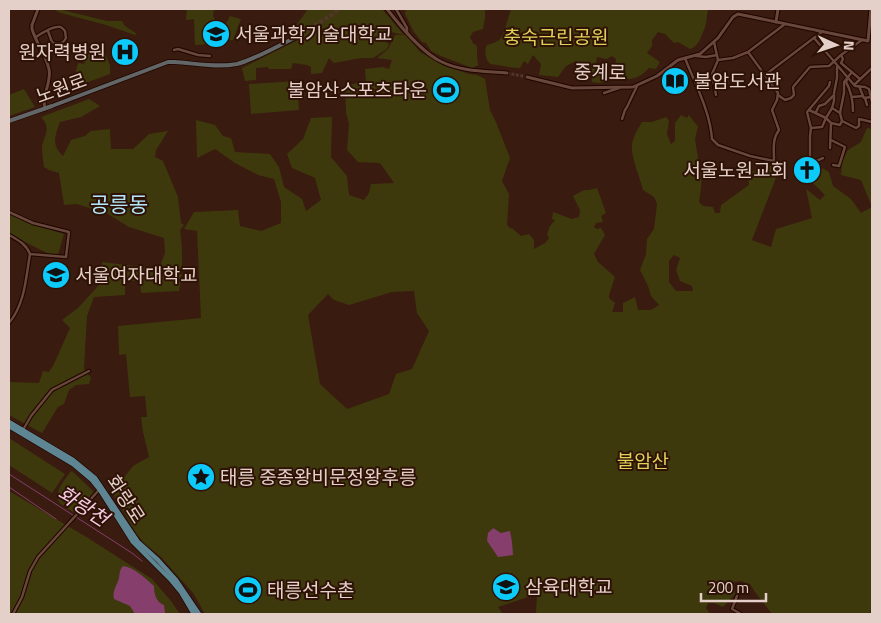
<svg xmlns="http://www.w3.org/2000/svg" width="881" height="623" font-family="'Titillium Web','Noto Sans KR',sans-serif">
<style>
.green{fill:#3e390d;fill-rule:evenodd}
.water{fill:#863f6d}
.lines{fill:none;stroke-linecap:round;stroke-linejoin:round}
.stream{stroke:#863f6d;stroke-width:1}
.tertiary-tunnel{stroke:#53362b;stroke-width:3;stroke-dasharray:3 1.5;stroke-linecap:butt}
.secondary-tunnel{stroke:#53362b;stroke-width:4;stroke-dasharray:4 2;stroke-linecap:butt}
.minor-casing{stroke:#1e0500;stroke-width:4.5}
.tertiary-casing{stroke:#1e0500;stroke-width:5}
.secondary-casing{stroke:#1e0500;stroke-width:5.5}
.primary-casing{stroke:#1e0500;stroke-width:6}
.minor{stroke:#69473a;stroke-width:2.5}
.tertiary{stroke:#69473a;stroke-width:3}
.secondary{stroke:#636666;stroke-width:4}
.primary{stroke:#5e8592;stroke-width:4.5}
.labels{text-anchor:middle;stroke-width:4;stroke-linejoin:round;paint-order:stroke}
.poi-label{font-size:19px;fill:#e4d0c8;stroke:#2e1206;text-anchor:start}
.park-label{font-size:19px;fill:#dfd157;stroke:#2e1206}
.street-label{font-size:19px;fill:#e4d0c8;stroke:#2e1206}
.water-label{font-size:20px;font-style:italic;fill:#f6cbe4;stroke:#2e1206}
.quarter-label{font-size:21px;fill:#b3e7fb;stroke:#2e1206}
</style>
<rect width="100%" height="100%" fill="#391b0f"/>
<g class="green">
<polygon points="58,9 107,21 122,21 125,26 137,34 135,35 106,25 61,13 56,11"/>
<path d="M187 9H214L213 16 218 24H222L227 22 230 16 241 19 233 40C220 41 208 45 195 45L194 19 186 20Z"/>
<polygon points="308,9 382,9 404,35 391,32 386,33 388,37 386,42 389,44 387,49 373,58 361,58 334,63 329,58 322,73 311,74 311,67 307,65 293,63 291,69 269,69 268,67 256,68 256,80 245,81 242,68 298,40 298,36 293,34 289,28 295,27"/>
<polygon points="406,9 485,9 485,18 483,29 473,32 470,37 473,43 477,46 477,55 478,65 472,68 441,56 431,51 426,43 422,42 414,32 405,14"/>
<path d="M511 9H706L708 11C706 16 707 22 705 27 705 28 704 29 704 30 700 38 699 46 690 49L678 42 674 43 665 34 658 32 652 40V46L647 53 660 62 656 69 649 68C645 72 640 77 634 78 630 80 626 78 621 79V76L615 67 616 59 612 56 607 59 597 57 596 63 609 71 607 82 598 83 592 82V76L584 74 577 70 579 63 576 61 566 66 558 77 539 75 541 64 533 55 528 64 524 61 520 68C510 68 500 65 490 64 485 59 485 53 486 46 490 43 497 43 500 39 504 35 509 15 511 9Z"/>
<path d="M395 35H406L420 52 427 56 443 65 469 74 477 75 485 79 490 110 496 122 510 158 502 181 509 194 507 225 510 228 513 229 521 236 529 234 534 240V249L545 243 549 238 547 234 550 226 555 220 552 219 553 212 572 219 579 217 580 210 573 196 584 190H589L597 188 606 213 601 216 603 222 596 223 594 227 597 229 601 228 605 235 594 254 598 262 615 277 609 295V298L615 303 612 312H623V303L635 297 638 310H651L659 305 651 296 648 286 640 270 646 254 647 239 654 229 657 204 654 197 643 190C640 176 628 153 633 140 635 133 639 127 642 122H652L666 117 669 121 667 134 671 144 675 141V123L681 115 687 118 689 115 695 123 698 126 695 139 698 158 702 174 701 188 699 202 703 206 713 207 715 213H720L721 205 749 185 748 170 761 173 768 162 775 165 777 175 752 240 771 247 776 229 812 218 806 189 820 200 825 195 812 182 822 168 829 172 833 186 851 199 861 213 872 207 861 180 841 175 842 161 848 150 861 142 867 128 872 129V607L869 614H772L755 592 750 584 741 581 733 582 735 594 723 607 714 603H708L706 608 710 614H536L537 594 498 607 503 614H205L193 593 161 557 144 543 136 533 113 494 118 485 133 466 149 457 143 432 141 417H147L145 396 130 397 126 354 119 355 118 326 201 318 197 231 184 229 194 212 238 210 240 226 261 231 281 223V202L274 179 258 175 235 163 215 149 197 158 196 120 215 125 223 136 231 138 235 152 270 154 279 167 284 187 302 199 306 211 321 200 315 178 292 168 287 154 303 139 311 118 332 117 331 157 347 176 349 195 364 200 369 193 371 184 394 183 380 163 358 162 347 150 349 124 346 113 345 86 366 81 365 69 383 67 389 69 392 60 377 58 388 49ZM674 255 680 258 676 270 680 281 692 286 693 291H676L669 282V261ZM414 291 417 313 429 331 412 369 396 374 389 394 347 409 320 384 308 315 328 294 334 300 349 305 392 292ZM492 528 501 533 512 555 498 556 487 541Z"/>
<polygon points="88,50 106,55 110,66 110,74 80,85 74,78 78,63 84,64"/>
<polygon points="297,81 299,110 251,114 249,84"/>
<polygon points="24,89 35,107 9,116 9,95"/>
<path d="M89 99 100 106 81 117 60 122C55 135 51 145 63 156L71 140 85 136 91 131 110 129 111 149H133L149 134 168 131 156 150 155 157 163 161 178 197 181 223 184 225 180 230C183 250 183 271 179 291L141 293 140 281H125V295L94 297 87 316 84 369 91 378 89 384 76 385 69 390 64 404 58 407 42 433 9 415V382L39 383 43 371 49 372 54 364 70 328 62 320 78 308 99 285 102 262 159 269 165 253 164 238 129 227 108 214 77 204 64 205 59 173 49 170 44 167C43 160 42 154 42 147 44 135 52 129 41 117Z"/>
<polygon points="12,214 25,222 64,234 57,258 9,234 9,216"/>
<polygon points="9,438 65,474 52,493 9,465"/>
<path d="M72 471 94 492 75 513C70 510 65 507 61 504 51 495 65 480 70 472Z"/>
<polygon points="9,491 88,538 152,579 171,601 180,614 9,614"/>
</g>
<g class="water">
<polygon points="493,528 501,533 510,531 512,542 513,555 498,557 487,541 488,533"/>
<path d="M123 566C135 568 145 578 154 586 154 594 156 602 164 605L165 613 163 614H135L130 606 114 599C112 590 117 586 119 578 120 573 119 571 123 566Z"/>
</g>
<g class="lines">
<g class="stream">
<polyline points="9,474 132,553 142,561"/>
<polyline points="9,487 56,519"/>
</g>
<polyline class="tertiary-tunnel" points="507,73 527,77"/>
<polyline class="secondary-tunnel" points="294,38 333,14 339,9"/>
<defs>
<g id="minor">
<polyline points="396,9 407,28 407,32"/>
<path d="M36 37C40 34 52 27 57 27 61 26 62 28 65 31L66 38C63 44 58 45 52 42L48 31"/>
<polyline points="814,38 855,86 865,87 869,89 872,102"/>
<polyline points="714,42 718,60 712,74 716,95"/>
<polyline points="174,50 178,49 198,55 210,56"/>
<polyline points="841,55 843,59 841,63 860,79"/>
<polyline points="696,56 706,57 717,55"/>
<path d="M685 58C695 84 710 111 712 139L718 145 750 156 774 161C774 149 772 139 779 130L772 110 777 100 778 93 748 52"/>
<polyline points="718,60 733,58 748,52 785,24"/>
<polyline points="837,67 837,78 834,93 834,101 832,108 826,118 831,123 840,125 842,121"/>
<polyline points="852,72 844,82 844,93 840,113 842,121 856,128 859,126 859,119 872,122"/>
<polyline points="765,75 823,31"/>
<path d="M847 79 846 82C851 91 853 101 853 111"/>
<polyline points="854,85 872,68"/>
<polyline points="859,86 863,96"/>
<polyline points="604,93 619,88"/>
<polyline points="778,95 785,100 791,98 794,95 793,87 810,67 829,66 841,55 862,40"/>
<polyline points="852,97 863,96 864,98 871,97"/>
<polyline points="865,98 867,105"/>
<polyline points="832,108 840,113"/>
<polyline points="809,110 826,118 822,127 811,128"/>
<polyline points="816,112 819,106 825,104 833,96"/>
<polyline points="622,119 625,110 627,107 637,86"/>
<polyline points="831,140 845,147 839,166 833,165"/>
<polyline points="830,148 831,123"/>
<polyline points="814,173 810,163 810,136 811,128 807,112 829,86 830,82"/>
<path d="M807 180C816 174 817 173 814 162L823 158"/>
<polyline points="9,212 33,223 69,232 66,257 30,254"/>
<path d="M9 235C18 240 26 244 30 254 26 277 25 304 9 323"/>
<polyline points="23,430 31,416 52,390 89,371"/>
<polyline points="737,596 732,609 741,614"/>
<polyline points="13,614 22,597 30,571 38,557 99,490"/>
</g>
<g id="tertiary">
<path d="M38 9 32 25V29C36 43 46 55 49 69 52 83 41 95 45 109"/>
<path d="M387 9C401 27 422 53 442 62 463 72 486 71 507 73"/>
<polyline points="776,22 778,9"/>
<polyline points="527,77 572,88 633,87 657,76 678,60 700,54 718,38 733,17 738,14 868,41 871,9"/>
</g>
<path id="secondary" d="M9 121 52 106 168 62H174C194 63 217 68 237 64 253 60 278 46 294 38"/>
<g id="primary">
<polyline points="9,422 73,460 95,478 138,542 158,560 176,580 199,614"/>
<polyline points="9,426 73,464 92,480 100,490 133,542 171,580 181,592 194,614"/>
</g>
</defs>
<use href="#minor" class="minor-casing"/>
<use href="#tertiary" class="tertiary-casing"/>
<use href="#secondary" class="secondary-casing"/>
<use href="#primary" class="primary-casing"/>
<use href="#minor" class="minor"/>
<use href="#tertiary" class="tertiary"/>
<use href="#secondary" class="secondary"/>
<use href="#primary" class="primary"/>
</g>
<defs>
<symbol id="university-disc" viewBox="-11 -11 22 22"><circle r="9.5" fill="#0ccafa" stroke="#2e1206"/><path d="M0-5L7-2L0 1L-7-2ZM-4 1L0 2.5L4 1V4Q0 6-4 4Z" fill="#111"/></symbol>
<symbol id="hospital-disc" viewBox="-11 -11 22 22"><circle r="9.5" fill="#0ccafa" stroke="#2e1206"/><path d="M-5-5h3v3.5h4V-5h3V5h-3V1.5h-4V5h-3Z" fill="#111"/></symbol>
<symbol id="library-disc" viewBox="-11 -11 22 22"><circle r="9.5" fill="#0ccafa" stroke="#2e1206"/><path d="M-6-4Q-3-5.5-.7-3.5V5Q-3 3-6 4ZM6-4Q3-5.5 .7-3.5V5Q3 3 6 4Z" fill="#111"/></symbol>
<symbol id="stadium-disc" viewBox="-11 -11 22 22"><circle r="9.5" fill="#0ccafa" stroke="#2e1206"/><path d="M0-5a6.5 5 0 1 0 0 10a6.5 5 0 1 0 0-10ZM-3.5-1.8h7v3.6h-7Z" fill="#111"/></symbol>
<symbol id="church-disc" viewBox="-11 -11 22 22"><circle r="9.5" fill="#0ccafa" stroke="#2e1206"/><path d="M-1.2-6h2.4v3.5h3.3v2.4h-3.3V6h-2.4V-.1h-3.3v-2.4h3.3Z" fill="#111"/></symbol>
<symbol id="sight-disc" viewBox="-11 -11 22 22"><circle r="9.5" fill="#0ccafa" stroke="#2e1206"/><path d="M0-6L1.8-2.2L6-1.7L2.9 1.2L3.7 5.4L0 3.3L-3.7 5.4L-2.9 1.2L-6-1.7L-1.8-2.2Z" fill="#111"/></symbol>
</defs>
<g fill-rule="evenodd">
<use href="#university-disc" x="200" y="18" width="32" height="32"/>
<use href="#hospital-disc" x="109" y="36" width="32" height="32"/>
<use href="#library-disc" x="659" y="65" width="32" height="32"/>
<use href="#stadium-disc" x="430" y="74" width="32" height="32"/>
<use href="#church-disc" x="791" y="154" width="32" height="32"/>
<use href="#university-disc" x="40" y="259" width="32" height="32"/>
<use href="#sight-disc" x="185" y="461" width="32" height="32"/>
<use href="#university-disc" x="490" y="571" width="32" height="32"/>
<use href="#stadium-disc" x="232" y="574" width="32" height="32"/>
</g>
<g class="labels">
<g class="poi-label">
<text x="235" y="41">서울과학기술대학교</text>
<text x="106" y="59" text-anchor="end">원자력병원</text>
<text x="694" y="88">불암도서관</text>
<text x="427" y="97" text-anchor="end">불암산스포츠타운</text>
<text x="788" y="177" text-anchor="end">서울노원교회</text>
<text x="75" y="282">서울여자대학교</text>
<text x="220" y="484">태릉 중종왕비문정왕후릉</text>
<text x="525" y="594">삼육대학교</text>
<text x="267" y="597">태릉선수촌</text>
</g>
<g class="park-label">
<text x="556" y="44">충숙근린공원</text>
<text x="643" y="468">불암산</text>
</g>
<g class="street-label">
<text transform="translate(600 72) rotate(1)" y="7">중계로</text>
<text transform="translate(61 88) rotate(-20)" y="7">노원로</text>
<text transform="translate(126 499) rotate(57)" y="7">화랑로</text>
</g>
<g class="water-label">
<text transform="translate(83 506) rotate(33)" y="7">화랑천</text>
</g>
<g class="quarter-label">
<text x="119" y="212">공릉동</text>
</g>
</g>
<rect width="881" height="623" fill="none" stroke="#e4d0c8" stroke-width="20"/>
<g transform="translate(836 45) rotate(93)" stroke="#2e1206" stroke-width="4" paint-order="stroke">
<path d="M0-4L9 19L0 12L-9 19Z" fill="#e4d0c8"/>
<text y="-8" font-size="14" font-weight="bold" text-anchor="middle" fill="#e4d0c8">N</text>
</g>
<path d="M701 593v8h65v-8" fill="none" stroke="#e4d0c8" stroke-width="2.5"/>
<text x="708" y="593" font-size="15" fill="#e4d0c8" stroke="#2e1206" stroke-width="4" paint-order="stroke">200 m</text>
</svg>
